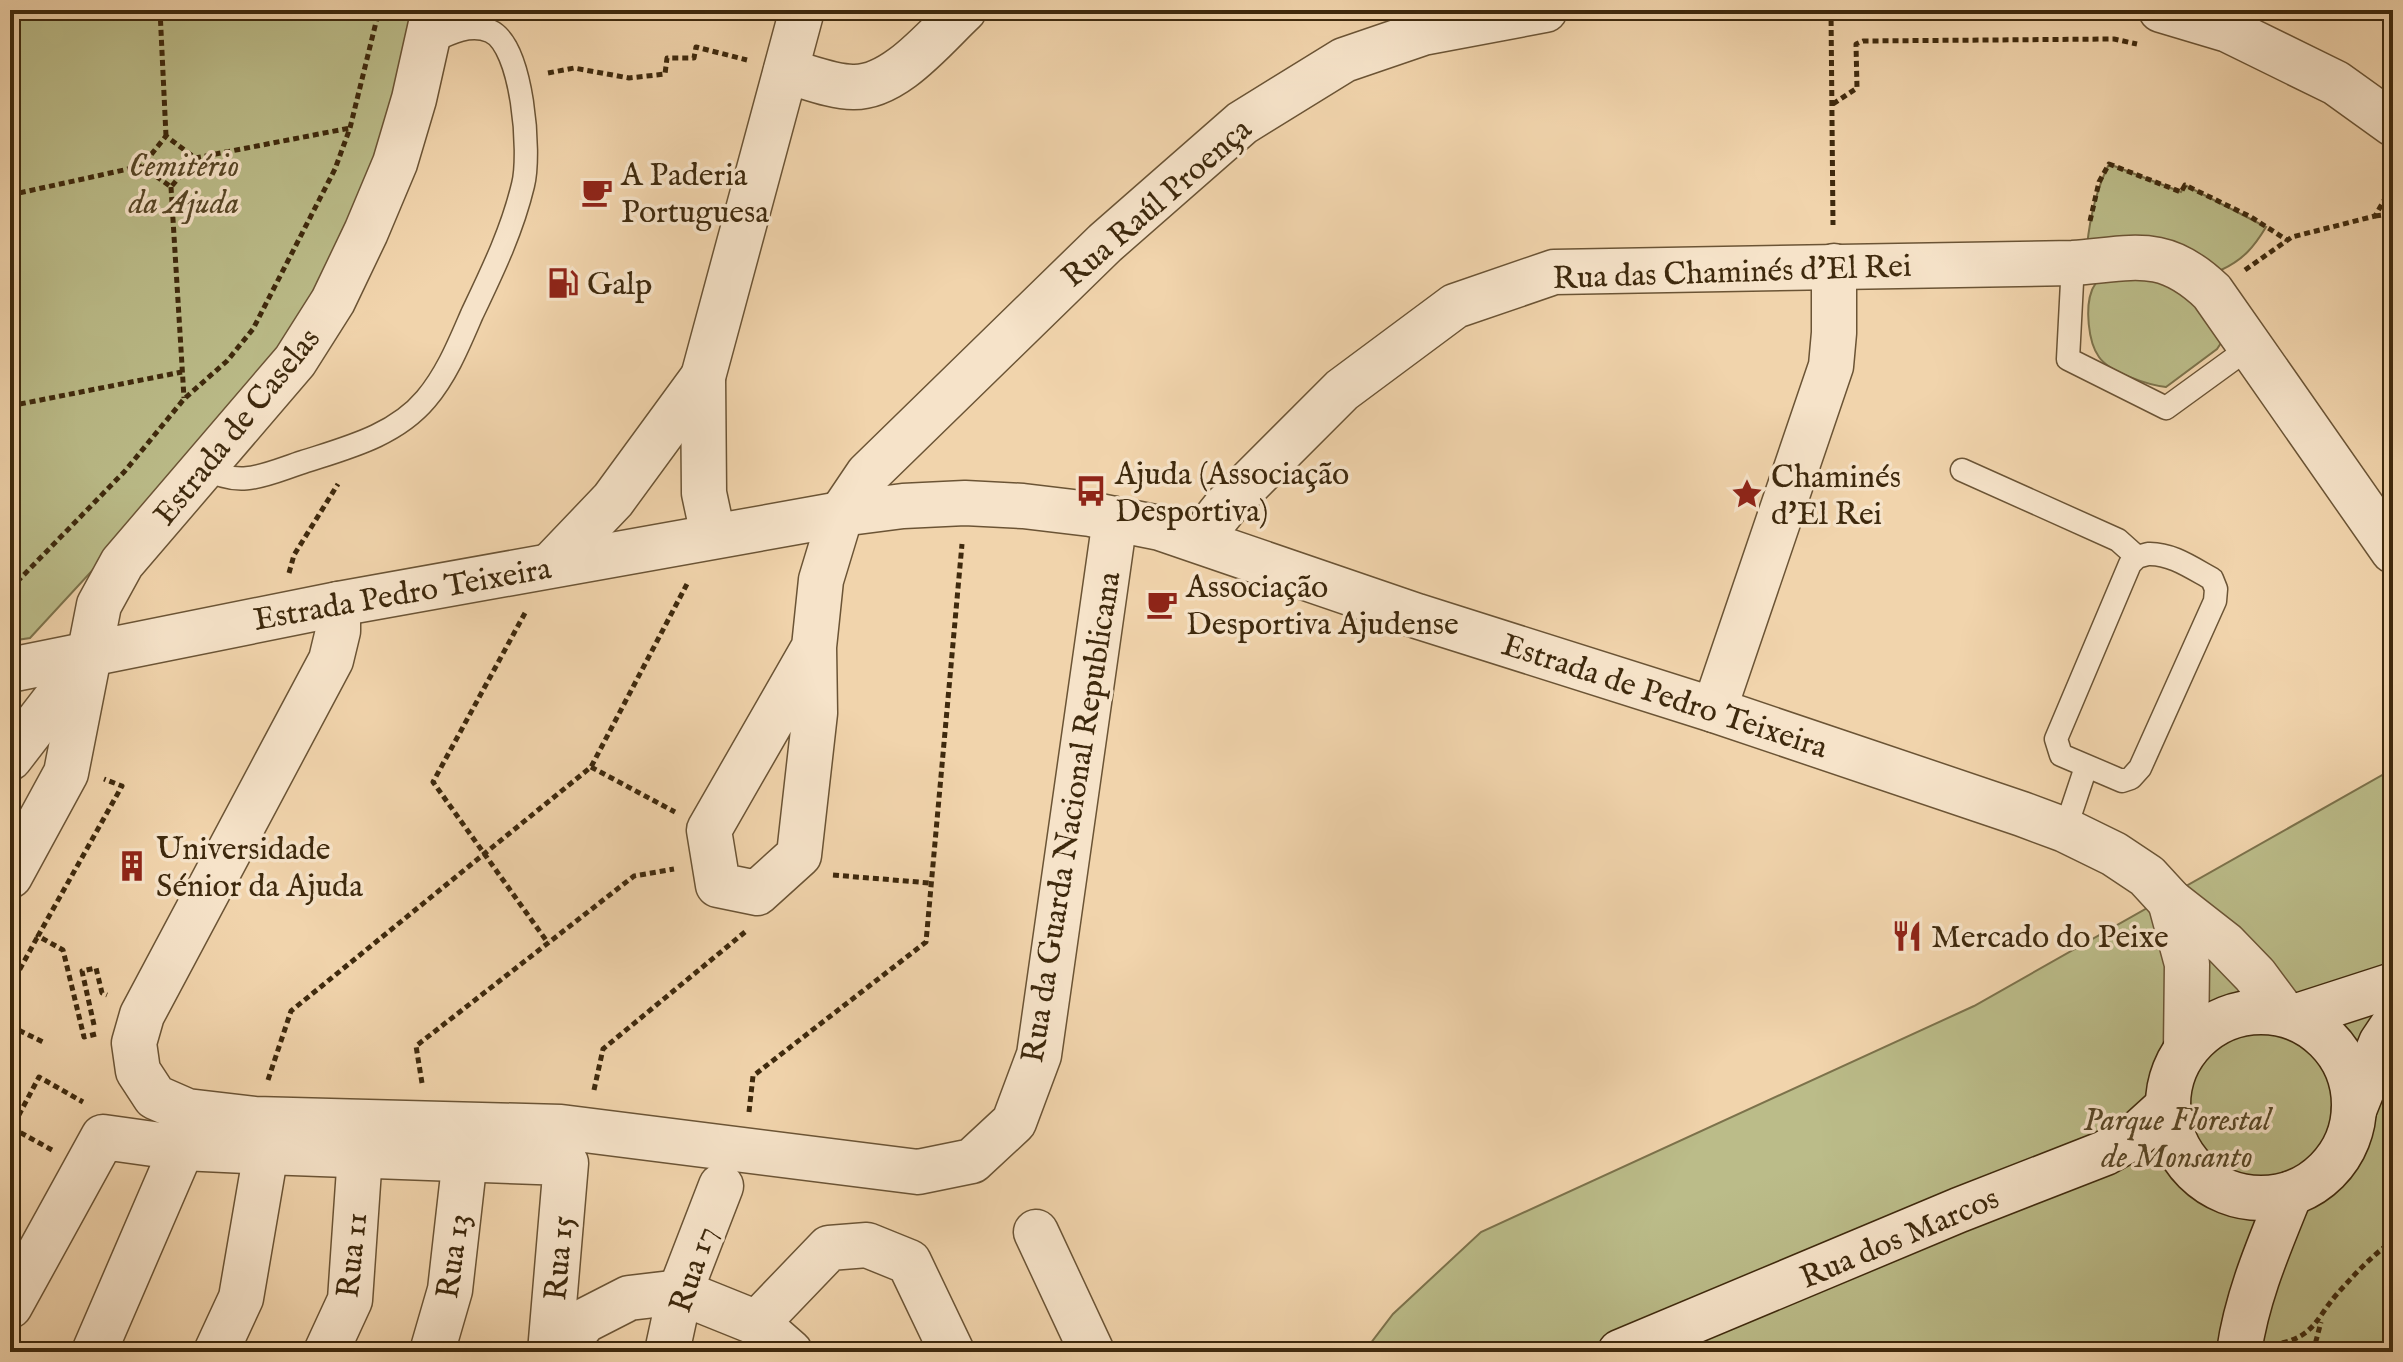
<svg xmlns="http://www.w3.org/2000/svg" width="2403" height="1362" font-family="'IM FELL English',serif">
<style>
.green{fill:#bbbc89;stroke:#7c724b;stroke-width:2}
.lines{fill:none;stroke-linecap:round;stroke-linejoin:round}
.lane-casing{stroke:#6b5435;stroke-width:25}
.street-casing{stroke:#6b5435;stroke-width:47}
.secondary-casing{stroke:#3e290d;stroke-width:47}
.path{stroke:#3e290d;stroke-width:5;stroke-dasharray:6 4;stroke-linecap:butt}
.lane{stroke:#f6e3c9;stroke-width:22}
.street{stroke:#f6e3c9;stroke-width:44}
.secondary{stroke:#f6e3c9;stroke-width:44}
.labels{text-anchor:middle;stroke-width:7;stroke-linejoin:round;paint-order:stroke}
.park-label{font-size:32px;font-style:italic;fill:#574626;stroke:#f6e3c9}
.poi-label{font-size:32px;fill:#3e290d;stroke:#f6e3c9;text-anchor:start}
.street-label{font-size:32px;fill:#3e290d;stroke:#f6e3c9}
</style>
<rect width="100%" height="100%" fill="#f1d4ac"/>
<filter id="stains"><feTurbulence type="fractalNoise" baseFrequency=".0025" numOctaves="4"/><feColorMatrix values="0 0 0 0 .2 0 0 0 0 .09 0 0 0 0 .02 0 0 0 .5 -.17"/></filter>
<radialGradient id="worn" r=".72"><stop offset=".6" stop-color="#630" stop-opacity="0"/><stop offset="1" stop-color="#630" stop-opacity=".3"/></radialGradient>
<g class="green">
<polygon points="10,10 420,10 380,181 279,368 30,638 10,641"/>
<path d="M2109 164 2181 192 2185 185 2266 227C2254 247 2243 260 2221 270L2087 246C2090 217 2096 190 2109 164Z"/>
<path d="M2102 274 2165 281 2193 295 2223 340 2217 349 2166 387C2148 385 2109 372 2099 357 2088 342 2085 307 2092 290 2094 285 2099 279 2102 274Z"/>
<polygon points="2393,769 2393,1352 1364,1352 1393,1314 1481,1232 1974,1006"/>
</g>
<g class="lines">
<defs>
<g id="lane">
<polyline points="2073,263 2068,359 2166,408 2250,347"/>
<path d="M205 468C241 489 266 474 303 462 346 448 395 436 426 399 447 374 459 344 472 314 492 272 512 231 523 185 531 154 523 45 490 31 468 22 446 35 427 44"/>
<polyline points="1962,470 2118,540 2137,557"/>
<path d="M2148 554C2171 553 2192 568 2212 579L2216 589 2215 601 2140 768 2131 778 2122 781 2061 755 2056 739 2130 564 2137 557Z"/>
<polyline points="2065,830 2086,767"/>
</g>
<g id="street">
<polyline points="2161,10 2228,30 2336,83 2393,124"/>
<path d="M786 71C806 76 832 87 853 87 895 88 935 37 964 10"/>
<polyline points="713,535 704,493 703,377 802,10"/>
<path d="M1205 542 1214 521 1226 506 1342 390 1455 306 1554 272 2073 263C2135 258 2164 246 2212 292L2393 551"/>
<polyline points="551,565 613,500 703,377"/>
<polyline points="338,604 338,631 331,660 142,1015 134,1043 138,1071 155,1097 187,1111 255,1119 561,1127 918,1172 972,1161 1014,1122 1039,1055 1115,519"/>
<polyline points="814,647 815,713 799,855 757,893 718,885 709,830 814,647 821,580 841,514 868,474 1105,243 1242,123 1344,60 1423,33 1545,10"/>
<polyline points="10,670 338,604 841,514 903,506 965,503 1023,506 1090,514 1160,528 1417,616 1714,710 2022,814 2065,830 2114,854 2147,876 2170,901 2225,944 2255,975 2284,1014"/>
<polyline points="1714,710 1831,366 1834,333 1834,266"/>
<polyline points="10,758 84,662"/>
<polyline points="10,876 66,773 99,605 122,563 295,361 333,301 366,232 395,163 414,99 434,10"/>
<polyline points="2170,901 2187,964 2186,1049"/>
<polyline points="1036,1232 1092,1352"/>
<polyline points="10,1306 103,1137 182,1148 266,1152 566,1163 550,1352"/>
<polyline points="757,1323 829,1248 867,1245 909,1262 952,1352"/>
<polyline points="94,1352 182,1148"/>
<polyline points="216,1352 241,1298 266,1152"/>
<polyline points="326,1352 350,1300 360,1155"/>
<polyline points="432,1352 450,1290 465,1158"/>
<polyline points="560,1352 584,1321 629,1298 680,1292 757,1323 790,1352"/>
<polyline points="667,1352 680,1292 721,1186"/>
</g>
<g id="secondary">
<circle cx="2261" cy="1105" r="93"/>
<polyline points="2294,1017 2393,985"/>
<polyline points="2354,1110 2381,1043 2393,1025"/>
<polyline points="1620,1352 1959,1210 2105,1153 2135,1136 2168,1106"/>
<path d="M2239 1352C2247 1296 2269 1246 2290 1194"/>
</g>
</defs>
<use href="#lane" class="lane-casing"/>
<use href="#street" class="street-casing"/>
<use href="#secondary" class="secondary-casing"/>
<g class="path">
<polyline points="160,10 166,136"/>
<polyline points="1831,10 1833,225"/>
<polyline points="548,73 574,68 629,78 665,74 667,58 694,58 696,47 747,60"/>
<polyline points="1833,104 1857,88 1856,44 1863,41 2114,39 2137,44"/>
<polyline points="195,158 350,128"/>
<polyline points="171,187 184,398"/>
<polyline points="10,195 142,166 166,136 195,158 171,187 142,166"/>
<polyline points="2375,216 2393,214"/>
<polyline points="2090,221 2099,182 2109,164 2181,192 2185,185 2251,217 2287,240"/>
<polyline points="2245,270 2292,237 2375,216 2393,185"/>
<polyline points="10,406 182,372"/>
<polyline points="289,573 294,555 338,484"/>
<polyline points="10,589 125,471 184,399 227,361 253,329 335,169 350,128 379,10"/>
<polyline points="525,613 433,782 548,943"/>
<polyline points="591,767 675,812"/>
<polyline points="833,875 930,883"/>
<polyline points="10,987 38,936"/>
<polyline points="94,1025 82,971 96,968 102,993 107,995"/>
<polyline points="10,1026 43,1042"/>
<polyline points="96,1034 84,1037 63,950 38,936 122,786 104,779"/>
<polyline points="268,1080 291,1011 591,767 687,584"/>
<polyline points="422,1083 416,1046 634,876 674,869"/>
<polyline points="594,1090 603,1049 745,932"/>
<polyline points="749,1112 753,1076 926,942 962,544"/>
<polyline points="52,1150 12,1128 39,1077 83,1102"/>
<path d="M2282 1343C2315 1335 2317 1317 2337 1294 2354 1275 2372 1255 2393 1241"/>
<polyline points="2313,1352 2321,1322"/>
</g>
<use href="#lane" class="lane"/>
<use href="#street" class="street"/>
<use href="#secondary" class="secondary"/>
</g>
<defs>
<symbol id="cafe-bare" viewBox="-9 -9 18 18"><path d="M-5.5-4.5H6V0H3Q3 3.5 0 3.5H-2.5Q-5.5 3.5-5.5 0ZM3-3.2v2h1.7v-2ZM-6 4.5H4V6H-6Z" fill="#8f2418" stroke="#f6e3c9" stroke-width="2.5" paint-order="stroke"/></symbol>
<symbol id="fuel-bare" viewBox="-9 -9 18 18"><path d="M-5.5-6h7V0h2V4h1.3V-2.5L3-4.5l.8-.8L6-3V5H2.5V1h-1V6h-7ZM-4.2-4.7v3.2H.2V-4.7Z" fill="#8f2418" stroke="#f6e3c9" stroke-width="2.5" paint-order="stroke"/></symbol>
<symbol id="bus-bare" viewBox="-9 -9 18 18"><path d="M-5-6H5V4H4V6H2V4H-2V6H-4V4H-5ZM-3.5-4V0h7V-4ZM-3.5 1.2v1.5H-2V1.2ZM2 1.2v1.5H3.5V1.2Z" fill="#8f2418" stroke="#f6e3c9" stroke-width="2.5" paint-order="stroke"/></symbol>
<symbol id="sight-bare" viewBox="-9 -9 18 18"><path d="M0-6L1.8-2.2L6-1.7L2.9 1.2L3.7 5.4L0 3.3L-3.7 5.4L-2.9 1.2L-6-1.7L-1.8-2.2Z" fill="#8f2418" stroke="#f6e3c9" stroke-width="2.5" paint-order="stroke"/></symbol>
<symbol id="building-bare" viewBox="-9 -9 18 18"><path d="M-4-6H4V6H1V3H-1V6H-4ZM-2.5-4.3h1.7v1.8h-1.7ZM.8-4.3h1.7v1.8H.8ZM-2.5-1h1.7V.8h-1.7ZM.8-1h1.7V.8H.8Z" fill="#8f2418" stroke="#f6e3c9" stroke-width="2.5" paint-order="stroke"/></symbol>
<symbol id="restaurant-bare" viewBox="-9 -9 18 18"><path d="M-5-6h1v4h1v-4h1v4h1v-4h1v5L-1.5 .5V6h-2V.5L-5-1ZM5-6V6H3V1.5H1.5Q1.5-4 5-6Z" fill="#8f2418" stroke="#f6e3c9" stroke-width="2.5" paint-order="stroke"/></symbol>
</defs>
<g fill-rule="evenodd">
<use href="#cafe-bare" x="575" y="170" width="44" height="44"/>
<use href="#fuel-bare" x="541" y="261" width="44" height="44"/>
<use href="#bus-bare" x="1069" y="469" width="44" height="44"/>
<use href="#sight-bare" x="1725" y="472" width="44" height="44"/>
<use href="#cafe-bare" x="1140" y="582" width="44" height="44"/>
<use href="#building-bare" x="110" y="844" width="44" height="44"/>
<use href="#restaurant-bare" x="1885" y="914" width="44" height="44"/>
</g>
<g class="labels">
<g class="park-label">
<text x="184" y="176">Cemitério<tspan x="184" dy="37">da Ajuda</tspan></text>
<text x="2177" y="1130">Parque Florestal<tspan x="2177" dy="37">de Monsanto</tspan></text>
</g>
<g class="poi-label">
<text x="621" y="185">A Paderia<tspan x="621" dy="37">Portuguesa</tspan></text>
<text x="587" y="294">Galp</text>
<text x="1115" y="484">Ajuda (Associação<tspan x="1115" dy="37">Desportiva)</tspan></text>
<text x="1771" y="487">Chaminés<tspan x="1771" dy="37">d'El Rei</tspan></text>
<text x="1186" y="597">Associação<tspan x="1186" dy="37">Desportiva Ajudense</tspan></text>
<text x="156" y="859">Universidade<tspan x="156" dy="37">Sénior da Ajuda</tspan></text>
<text x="1931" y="947">Mercado do Peixe</text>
</g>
<g class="street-label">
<text transform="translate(1156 202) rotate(-41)" y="11">Rua Raúl Proença</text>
<text transform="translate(1732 271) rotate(-2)" y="11">Rua das Chaminés d'El Rei</text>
<text transform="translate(236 426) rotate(-51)" y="11">Estrada de Caselas</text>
<text transform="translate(402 593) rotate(-10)" y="11">Estrada Pedro Teixeira</text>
<text transform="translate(1665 695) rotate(18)" y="11">Estrada de Pedro Teixeira</text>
<text transform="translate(1070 817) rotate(-81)" y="11">Rua da Guarda Nacional Republicana</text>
<text transform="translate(1899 1237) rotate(-23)" y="11">Rua dos Marcos</text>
<text transform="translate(351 1255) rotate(-84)" y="11">Rua 11</text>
<text transform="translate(452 1256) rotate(-82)" y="11">Rua 13</text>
<text transform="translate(558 1258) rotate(-85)" y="11">Rua 15</text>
<text transform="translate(692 1269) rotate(-72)" y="11">Rua 17</text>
</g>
</g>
<rect width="2403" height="1362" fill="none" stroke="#f1d4ac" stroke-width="40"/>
<rect x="12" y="12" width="2379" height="1338" fill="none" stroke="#3e290d" stroke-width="4"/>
<rect x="20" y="20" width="2363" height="1322" fill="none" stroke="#3e290d" stroke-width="2"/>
<rect width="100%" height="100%" filter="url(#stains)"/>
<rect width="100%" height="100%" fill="url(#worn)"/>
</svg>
